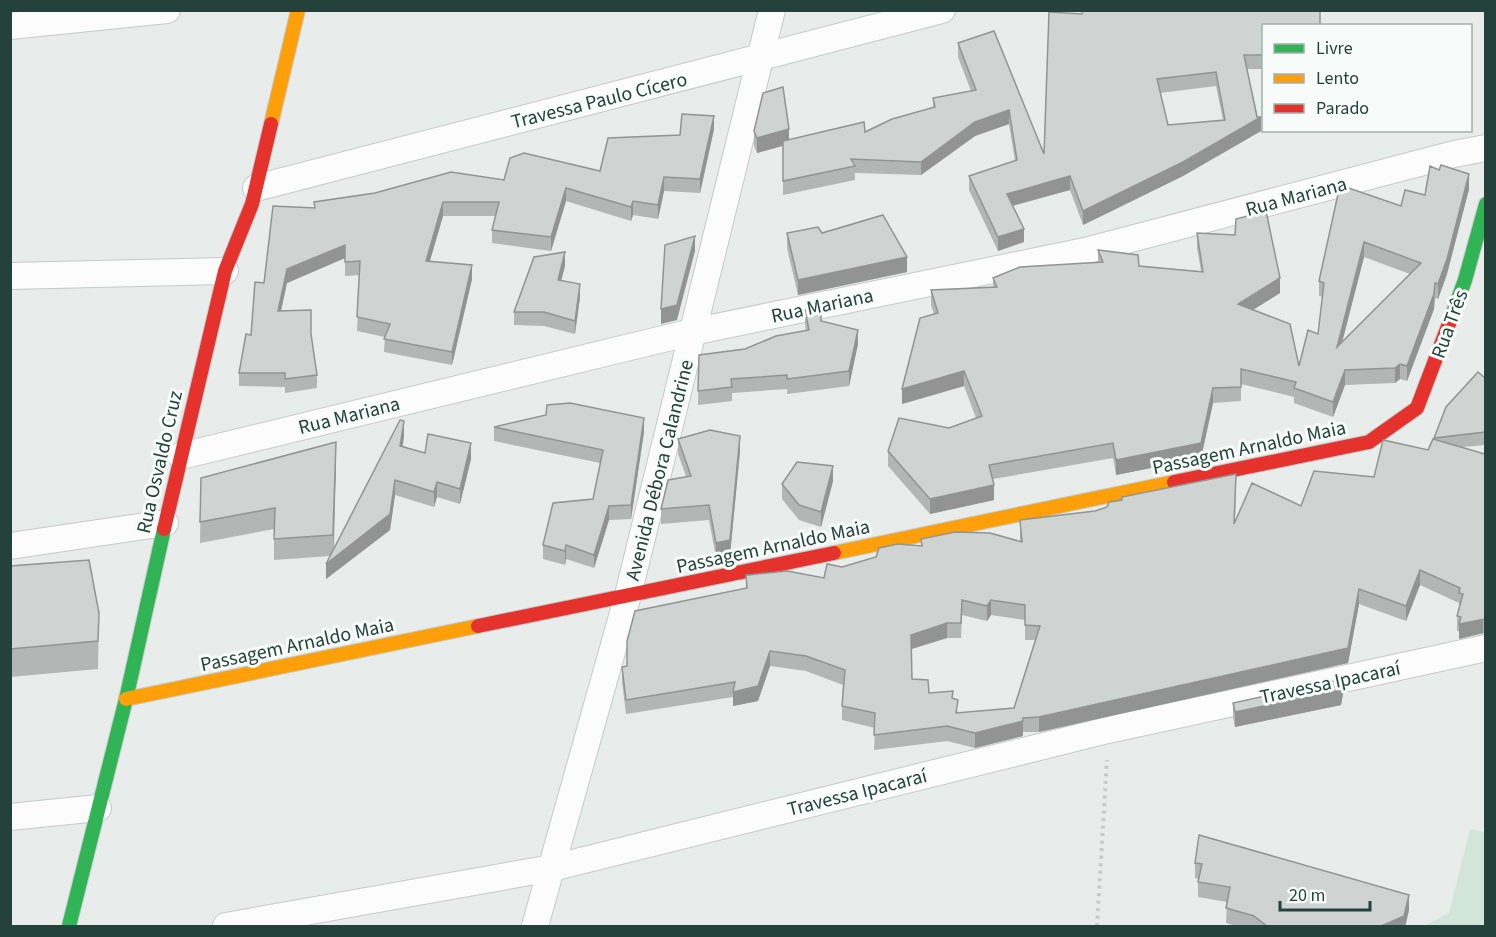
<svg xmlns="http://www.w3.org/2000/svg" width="1496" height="937" font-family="'Source Sans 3',sans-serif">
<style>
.green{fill:#d1e6d8}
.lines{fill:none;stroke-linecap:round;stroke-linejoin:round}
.street-casing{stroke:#c5cac8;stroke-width:28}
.fast-casing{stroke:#c3cbc8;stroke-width:16}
.slow-casing{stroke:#c3cbc8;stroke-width:16}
.jam-casing{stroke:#c3cbc8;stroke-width:16}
.path{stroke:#c3ccca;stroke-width:4;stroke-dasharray:3 4.5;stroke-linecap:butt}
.street{stroke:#fcfcfc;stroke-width:26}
.fast{stroke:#30b455;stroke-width:14}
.slow{stroke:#ff9f0a;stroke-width:14}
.jam{stroke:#e5322d;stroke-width:14}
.wall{fill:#b2b6b5;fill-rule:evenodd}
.shaded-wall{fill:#919493}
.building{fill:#cfd4d2;stroke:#919493;stroke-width:1.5;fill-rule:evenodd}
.labels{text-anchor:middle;stroke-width:6;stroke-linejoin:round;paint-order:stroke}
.street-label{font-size:20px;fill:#24423a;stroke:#f7fbf9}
</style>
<rect width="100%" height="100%" fill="#e8edeb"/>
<polygon class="green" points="1470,829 1485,832 1485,926 1423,926 1449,913"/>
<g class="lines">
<defs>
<g id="street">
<polyline points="10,26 167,10"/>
<polyline points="256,188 942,10"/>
<polyline points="10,276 225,271"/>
<polyline points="181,456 692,332 1085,251 1454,154 1486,148"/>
<polyline points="10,546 165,523"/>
<polyline points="10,817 98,808"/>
<polyline points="226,926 552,868 1108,730 1486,648"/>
<polyline points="535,926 628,595 772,10"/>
</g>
<g id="fast">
<polyline points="1450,321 1465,280 1486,204"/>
<polyline points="69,926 126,699 164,529"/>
</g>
<g id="slow">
<polyline points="271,124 298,10"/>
<polyline points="834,553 1174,482"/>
<polyline points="126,699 478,626"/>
</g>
<g id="jam">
<polyline points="1174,482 1369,442 1417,408 1450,321"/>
<polyline points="164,529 225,271 252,204 271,124"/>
<polyline points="478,626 834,553"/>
</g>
</defs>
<use href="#street" class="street-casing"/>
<use href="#fast" class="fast-casing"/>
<use href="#slow" class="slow-casing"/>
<use href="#jam" class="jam-casing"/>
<polyline class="path" points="1097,926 1107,760"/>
<use href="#street" class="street"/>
<use href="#fast" class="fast"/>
<use href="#slow" class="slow"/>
<use href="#jam" class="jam"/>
</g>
<g class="wall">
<path d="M1049 12 1263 26V69H1247L1261 131 1183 176 1083 225 1070 190 1013 206 1024 242 998 251 969 190V176L1015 161 1009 124 975 136 921 175 855 173V180L783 195V146L757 153 754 146V131L789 140 865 132 933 107V98L971 91 958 57V43L1044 154ZM1216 86 1223 120 1168 125 1160 93Z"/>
<polygon points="714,129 700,193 664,191 658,219 633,215 631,221 566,201 551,251 492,243 492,230 495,216 443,216 430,261 472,279 452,365 384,352 385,337 357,331 360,275 345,276 345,258 287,283 281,311 311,334 317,375 317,388 285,393 285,387 239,386 239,373 251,335 264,283 314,208 314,202 504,180 600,171 680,135"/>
<path d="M1469 189 1447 274 1438 299 1435 298 1434 309 1407 381 1400 379 1395 383 1345 385 1333 417 1294 403V397L1241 384V401L1213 403 1201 458 1116 475 1113 458 993 479 994 500 930 514 888 466V451L976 418 964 386 902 404 934 314 931 305V290L993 287V278L1098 262V250L1139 266 1201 271 1197 248V233L1280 293 1253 310 1299 366 1318 334 1323 297 1319 296V281L1401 206 1425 195ZM1364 257 1410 274 1342 342Z"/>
<polygon points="787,233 822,233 907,272 798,295 787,248"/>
<polygon points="565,266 561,280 580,297 575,334 544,326 514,325 514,312"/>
<polygon points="805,310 858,344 849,386 787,394 787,389 732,393 732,401 698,405 699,355 745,349 806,331 805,324"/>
<path d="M1485 378V445L1463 447 1485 454V633L1459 639V631H1457V616L1459 608V603L1420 585 1406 621 1359 604 1348 663 1039 732H1023V736L975 748 947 741 874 750 875 728 842 720V706L843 685 806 671 770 666 758 701 733 706V697L626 714 622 682V667L627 666 746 588V575L824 578 842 567 922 546 1020 541V520L1095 511 1236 489 1235 522 1301 506 1374 477 1428 450 1434 438ZM962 615 987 621 991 615 1025 620V640H1035L1014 708 958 713 953 698 929 693 912 679V649L947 638H961Z"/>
<polygon points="494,427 644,432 631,519 609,520 594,568 566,559 565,565 543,559 543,545 593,499 600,463 494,441"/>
<polygon points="404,436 403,446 425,453 471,459 460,504 437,497 434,507 395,495 390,530 326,579 330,556 274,560 274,529 200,543 201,478 336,463 334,549"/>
<polygon points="678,439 740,451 730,555 716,558 709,520 661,524 661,509 686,476 678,454"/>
<polygon points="833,481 821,527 799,520 782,499 782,484"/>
<polygon points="10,566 99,613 98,669 10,677"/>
<polygon points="1343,694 1341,705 1235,727 1233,718 1233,703"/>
<polygon points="1199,835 1409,910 1405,927 1240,927 1226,923 1227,902 1198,897 1198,879 1195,878 1195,863"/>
</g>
<g class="shaded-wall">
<polygon points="1009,110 1009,124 975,136 921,175 921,162 975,122"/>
<polygon points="714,116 714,129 700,193 700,179"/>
<polygon points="1261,117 1261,131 1183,176 1083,225 1083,211"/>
<polygon points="789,129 789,144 757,153 757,138"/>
<polygon points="1469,174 1469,189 1447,274 1438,299 1438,284"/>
<polygon points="1070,176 1070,190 1007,207 1007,194"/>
<polygon points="664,177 664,191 658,219 658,205"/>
<polygon points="566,188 566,201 551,251 551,237"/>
<polygon points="633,201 633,215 631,221 631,207"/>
<polygon points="443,202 443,216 426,274 426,261"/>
<polygon points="1024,229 1024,242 998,251 998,237"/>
<polygon points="695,236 695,251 677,320 661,324 661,309"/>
<polygon points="1364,242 1364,257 1337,362 1337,347"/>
<polygon points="345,245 345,258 287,283 278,324 278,311 287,269"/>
<polygon points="565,252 565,266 558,293 558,280"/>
<polygon points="907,257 907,272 798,295 798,280"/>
<polygon points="472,265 472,279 452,365 452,352"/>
<polygon points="1280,278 1280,293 1238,319 1238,304"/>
<polygon points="1435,283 1434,309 1407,381 1407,366"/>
<polygon points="580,284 580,297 575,334 575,321"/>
<polygon points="858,330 858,344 849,386 849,371"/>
<polygon points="1400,364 1400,379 1395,383 1395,368"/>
<polygon points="1345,370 1345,385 1333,417 1333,402"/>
<polygon points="964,371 964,386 902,404 902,389"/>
<polygon points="1213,388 1213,403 1201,458 1116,475 1116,460"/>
<polygon points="644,418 644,432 631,519 631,505"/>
<polygon points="404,421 404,436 400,461 400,446"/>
<polygon points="740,436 740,451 730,555 716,558 716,543"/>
<polygon points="336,442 336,463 333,556 333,535"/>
<polygon points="471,443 471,459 460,504 460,489"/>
<polygon points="833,466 833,481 821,527 821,512"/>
<polygon points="395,480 395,495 390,530 326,579 326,564"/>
<polygon points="437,482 437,497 434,507 434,492"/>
<polygon points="994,485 994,500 930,514 930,499"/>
<polygon points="609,506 609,520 594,568 594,555"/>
<polygon points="566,545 566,559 565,565 565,551"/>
<polygon points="1420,570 1420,585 1406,621 1406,606"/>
<polygon points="1359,589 1359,604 1348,663 1039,732 1039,717"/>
<polygon points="991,600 991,615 987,621 987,606"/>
<polygon points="1483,618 1483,633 1459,639 1459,624"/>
<polygon points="947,623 947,638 911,649 911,635"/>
<polygon points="770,651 770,666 758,701 733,706 733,692"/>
<polygon points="1343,679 1343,694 1341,705 1235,727 1235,712"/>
<polygon points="1023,718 1023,736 975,748 975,733"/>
<polygon points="1409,895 1409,910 1405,927 1379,927"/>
</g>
<g class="building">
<path d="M1083 10H1320V26H1263V55H1244L1257 117H1261L1183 162 1083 211 1070 176 1007 194 1024 229 998 237 969 176 1017 160 1009 110 975 122 921 162 851 159 855 166 783 181V141L864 122 865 132 892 119 935 107 933 98 976 90 958 43 994 31 1044 154 1049 12 1082 14ZM1216 72 1225 120 1168 125 1157 79Z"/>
<polygon points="783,87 789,129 757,138 754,131 763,93"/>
<polygon points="682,114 714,116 700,179 664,177 658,205 633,201 631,207 566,188 551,237 492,230 499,202 443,202 426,261 472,265 452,352 384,339 390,324 357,317 360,261 345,262 345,245 287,269 278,311 311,310 311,334 317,375 285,379 285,373 239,373 246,334 251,335 255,282 264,283 273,206 315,208 314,202 375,193 451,172 504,180 510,158 524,153 600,171 608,138 680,135"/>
<path d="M1441 165 1469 174 1447 259 1438 284 1435 283 1434 294 1407 366 1400 364 1395 368 1345 370 1333 402 1294 388 1296 382 1241 369V387L1213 388 1201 443 1116 460 1113 443 989 465 994 485 930 499 888 451 899 418 949 428 982 416 964 371 902 389 920 318 938 313 931 290 997 287 993 278 1020 267 1103 262 1098 250 1138 255 1139 266 1203 272 1197 233 1235 235 1236 219 1266 211 1280 278 1238 304 1290 324 1299 366 1308 330 1318 334 1324 283 1319 281 1340 185 1401 206 1405 190 1425 195 1430 166 1439 170ZM1364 242 1421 263 1337 347Z"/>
<polygon points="883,215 907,257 798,280 787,233 818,227 822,233"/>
<polygon points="695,236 677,305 661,309 665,245"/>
<polygon points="565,252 558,280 580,284 575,321 544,312 514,312 534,257"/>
<polygon points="821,306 821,321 858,330 849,371 787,379 787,375 731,379 732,387 698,391 699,355 745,349 776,336 809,330 805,310"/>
<polygon points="1478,372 1485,378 1485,432 1434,438 1446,407"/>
<polygon points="570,403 644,418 631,505 609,506 594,555 566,545 565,551 543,545 553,503 593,499 603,450 494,427 546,415 547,405"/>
<polygon points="400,420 404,421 400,446 425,453 428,434 471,443 460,489 437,482 434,492 395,480 390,514 326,564"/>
<polygon points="710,430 740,436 730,540 716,543 709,505 661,509 668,480 691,476 678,439"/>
<path d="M1433 439 1485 454V619L1459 624 1461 617 1457 616 1463 594 1459 593 1460 588 1420 570 1406 606 1359 589 1348 648 1039 717 1023 718V721L975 733 947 726 874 735 875 713 842 706 845 670 806 656 770 651 758 686 733 692 735 682 626 700 622 667 627 666V641L635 611 747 588 746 575H748L787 571 824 578 827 564 842 567 876 557 879 548 898 544 922 546 921 539 955 532 990 533 1022 542 1020 520 1095 511 1107 507 1109 502 1122 500V497L1236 474 1234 524 1252 483 1301 506 1314 471 1374 477 1383 440 1428 450ZM962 600 987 606 991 600 1025 605V625L1040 626 1014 708 956 713 958 700 952 698 953 691 929 693 928 680 912 679 911 635 947 623H961Z"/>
<polygon points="336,442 333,535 274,539 275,508 200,522 201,478"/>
<polygon points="797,462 833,466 821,512 799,505 782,484"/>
<polygon points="89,560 99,613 98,641 10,649 10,566"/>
<polygon points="1343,679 1341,690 1235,712 1233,703"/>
<polygon points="1199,835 1409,895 1404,916 1379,927 1268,927 1254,916 1226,908 1230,887 1198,882 1202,864 1195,863"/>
</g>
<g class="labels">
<g class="street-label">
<text transform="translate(599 100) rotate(-14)" y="7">Travessa Paulo Cícero</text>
<text transform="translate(1296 196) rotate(-15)" y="7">Rua Mariana</text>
<text transform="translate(822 305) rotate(-12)" y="7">Rua Mariana</text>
<text transform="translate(1449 324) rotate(-70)" y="7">Rua Três</text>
<text transform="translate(349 415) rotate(-14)" y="7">Rua Mariana</text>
<text transform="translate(1249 447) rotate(-12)" y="7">Passagem Arnaldo Maia</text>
<text transform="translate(159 462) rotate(-77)" y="7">Rua Osvaldo Cruz</text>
<text transform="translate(659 470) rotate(-76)" y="7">Avenida Débora Calandrine</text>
<text transform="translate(773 546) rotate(-12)" y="7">Passagem Arnaldo Maia</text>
<text transform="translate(297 644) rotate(-12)" y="7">Passagem Arnaldo Maia</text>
<text transform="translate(1330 682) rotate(-12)" y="7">Travessa Ipacaraí</text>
<text transform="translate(857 792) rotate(-14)" y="7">Travessa Ipacaraí</text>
</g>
</g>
<rect width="1496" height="937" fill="none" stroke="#24423a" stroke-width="24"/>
<rect x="1262" y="24" width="210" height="108" fill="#f7fbf9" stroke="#a3b1ad" stroke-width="1.5"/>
<rect x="1274" y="44" width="30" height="9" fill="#30b455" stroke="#a3b1ad" stroke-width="1.5"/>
<text x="1316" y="54" font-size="18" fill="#24423a">Livre</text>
<rect x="1274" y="74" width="30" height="9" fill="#ff9f0a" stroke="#a3b1ad" stroke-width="1.5"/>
<text x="1316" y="84" font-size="18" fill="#24423a">Lento</text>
<rect x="1274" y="104" width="30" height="9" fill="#e5322d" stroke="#a3b1ad" stroke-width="1.5"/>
<text x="1316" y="114" font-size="18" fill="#24423a">Parado</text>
<path d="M1280 901v9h90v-9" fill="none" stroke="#24423a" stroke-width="3"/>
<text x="1289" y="901" font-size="18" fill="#24423a" stroke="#f7fbf9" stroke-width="4.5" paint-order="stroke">20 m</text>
</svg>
